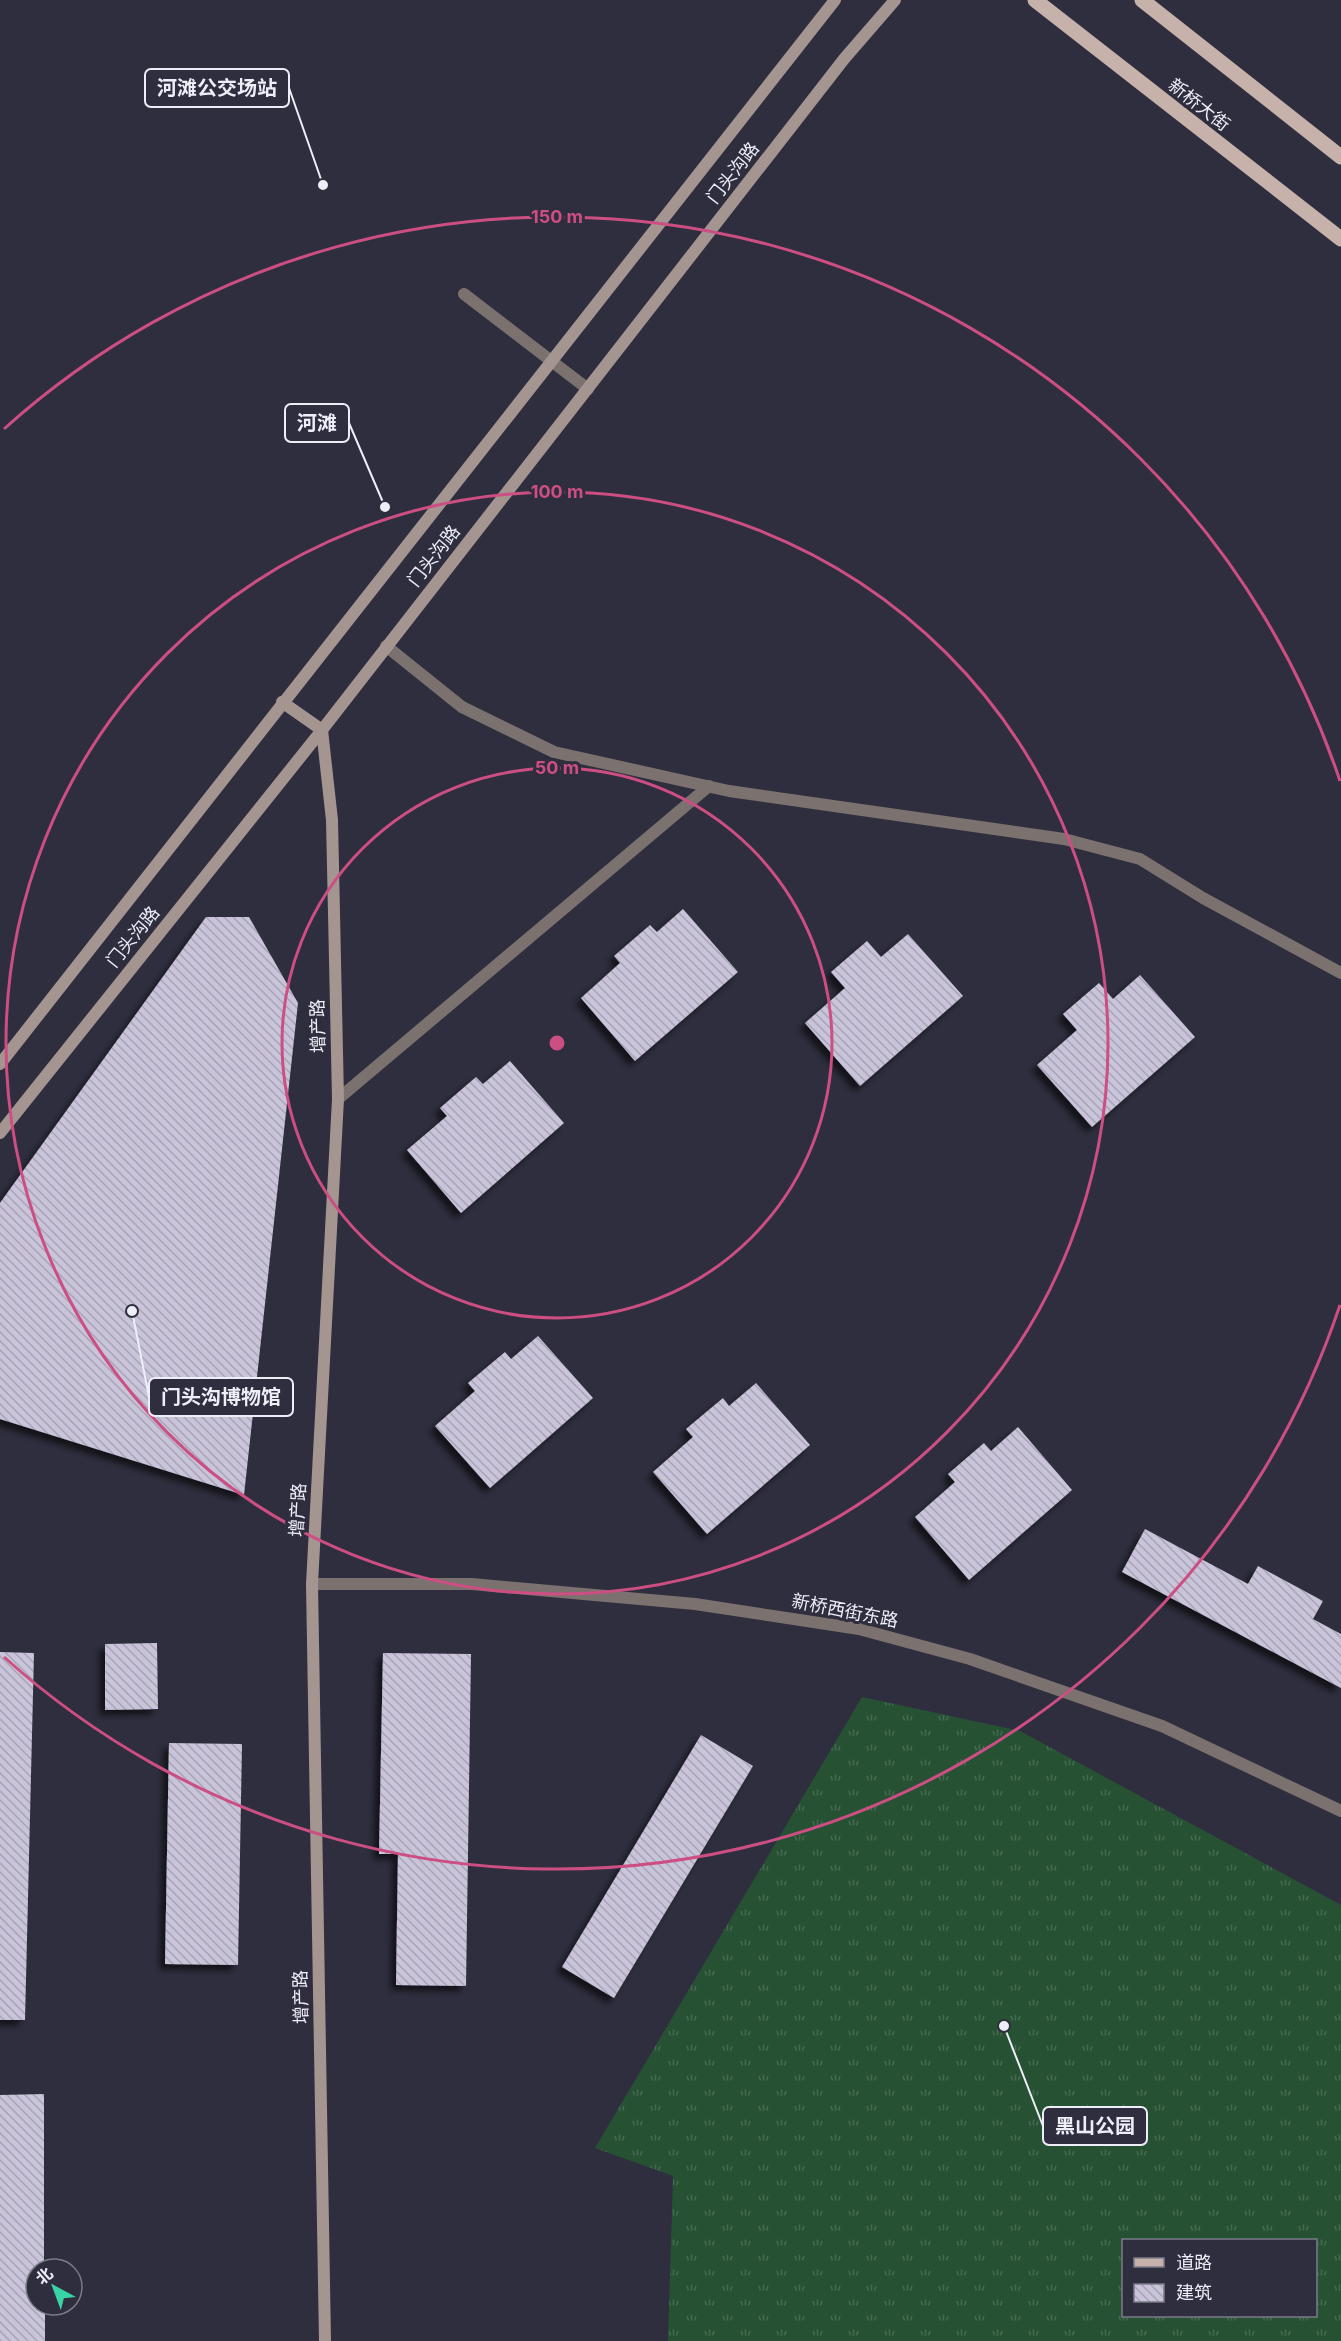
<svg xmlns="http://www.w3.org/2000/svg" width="1341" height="2341" font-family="Inter,'Noto Sans SC',sans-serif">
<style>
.grass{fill:url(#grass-tufts);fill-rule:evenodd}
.building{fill:url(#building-back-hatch);filter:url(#shadow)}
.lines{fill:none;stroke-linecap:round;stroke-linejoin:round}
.lane{stroke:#7b716e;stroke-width:12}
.street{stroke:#7b716e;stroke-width:12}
.secondary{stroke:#a59591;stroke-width:12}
.primary{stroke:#c6b1ab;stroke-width:15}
.ring{fill:none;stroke:#cd4e82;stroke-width:3}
.labels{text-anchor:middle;stroke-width:6;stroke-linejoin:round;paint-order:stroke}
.street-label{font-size:18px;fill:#eeeef9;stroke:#2f2e3e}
.centre{fill:#cd4e82;stroke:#2f2e3e;stroke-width:3}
.ring-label{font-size:18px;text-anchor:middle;font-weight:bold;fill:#cd4e82;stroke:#2f2e3e;stroke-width:6;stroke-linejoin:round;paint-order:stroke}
.leader{fill:none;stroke:#eeeef9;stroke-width:2}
.callout-dot{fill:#eeeef9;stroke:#2f2e3e;stroke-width:2}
.callout{fill:#2f2e3e;stroke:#eeeef9;stroke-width:2}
.callout-label{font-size:20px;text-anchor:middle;font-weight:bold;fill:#eeeef9}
</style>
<defs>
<pattern id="grass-tufts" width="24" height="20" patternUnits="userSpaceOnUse" patternTransform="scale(1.5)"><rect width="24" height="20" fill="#265133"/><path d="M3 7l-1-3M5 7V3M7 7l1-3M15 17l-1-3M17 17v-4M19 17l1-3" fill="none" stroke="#466a51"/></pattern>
<pattern id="building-back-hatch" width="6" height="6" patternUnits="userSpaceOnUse" patternTransform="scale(1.5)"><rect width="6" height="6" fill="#c9c4d9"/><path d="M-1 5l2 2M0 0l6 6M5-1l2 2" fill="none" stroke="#a8a5b6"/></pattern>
<filter id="shadow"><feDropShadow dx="-5.5" dy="5.5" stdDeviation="3" flood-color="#0009"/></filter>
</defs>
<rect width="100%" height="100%" fill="#2f2e3e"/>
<path class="grass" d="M862 1697 1020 1731 1341 1905V2341H668L673 2176 595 2148ZM1124 2240H1316V2316H1124Z"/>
<g class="building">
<polygon points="683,909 738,972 635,1061 581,998 620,963 614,956 650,925 657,932"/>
<polygon points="206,917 249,917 298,1003 244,1495 0,1419 0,1203"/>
<polygon points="908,934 963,996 860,1086 805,1023 845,988 831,972 867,941 881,957"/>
<polygon points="1140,975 1195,1037 1092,1127 1037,1065 1077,1030 1063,1014 1099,983 1113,999"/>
<polygon points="510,1061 564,1123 461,1213 407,1150 447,1116 440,1108 476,1077 483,1084"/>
<polygon points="538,1336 593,1398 490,1488 435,1426 475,1391 468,1383 505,1352 511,1359"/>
<polygon points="756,1383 810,1445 707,1534 653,1472 693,1437 686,1429 723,1398 729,1406"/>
<polygon points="1018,1427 1072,1490 969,1580 915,1517 955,1482 948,1474 984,1443 991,1451"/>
<polygon points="1145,1529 1248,1584 1258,1566 1323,1601 1313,1619 1341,1634 1341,1688 1122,1572"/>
<polygon points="157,1643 158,1709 105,1710 105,1644"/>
<polygon points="0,1652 34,1653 25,2020 0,2020"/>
<polygon points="383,1653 471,1654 466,1986 396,1985 398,1854 379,1854"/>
<polygon points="701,1735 753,1766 614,1998 562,1967"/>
<polygon points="169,1743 242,1744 238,1965 165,1964"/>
<polygon points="44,2094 44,2269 36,2269 36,2305 45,2305 45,2341 0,2341 0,2095"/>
</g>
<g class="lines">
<polyline class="lane" points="464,294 588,389"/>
<g class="street">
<polyline points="386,646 462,707 554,752 729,791 1064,839 1140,859 1203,898 1341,973"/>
<polyline points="338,1099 709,786"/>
<polyline points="312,1584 472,1584 695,1604 859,1629 970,1659 1162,1726 1341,1811"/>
</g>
<g class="secondary">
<polyline points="282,702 322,730 332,820 338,1099 312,1584 325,2341"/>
<polyline points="0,1064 835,0"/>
<polyline points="0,1133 322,730 844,59 895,0"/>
</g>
<g class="primary">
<polyline points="1035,0 1341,239"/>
<polyline points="1142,0 1341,157"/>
</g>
</g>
<g class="ring">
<circle cx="557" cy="1043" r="275"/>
<circle cx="557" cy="1043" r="551"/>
<path d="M1340 1305A826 826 0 0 1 4 1657M4 429A826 826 0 0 1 1340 781"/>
</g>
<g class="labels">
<g class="street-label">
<text transform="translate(1199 105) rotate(38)" y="6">新桥大街</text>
<text transform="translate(733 173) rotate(-52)" y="6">门头沟路</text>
<text transform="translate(434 556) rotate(-52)" y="6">门头沟路</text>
<text transform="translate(133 937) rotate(-51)" y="6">门头沟路</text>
<text transform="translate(318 1026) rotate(-91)" y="6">增产路</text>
<text transform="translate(298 1510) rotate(-87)" y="6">增产路</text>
<text transform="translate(845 1611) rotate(11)" y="6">新桥西街东路</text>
<text transform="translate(301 1997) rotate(-91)" y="6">增产路</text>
</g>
</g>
<circle cx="557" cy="1043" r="9" class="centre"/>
<g class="ring-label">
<text x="557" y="223">150 m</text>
<text x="557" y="498">100 m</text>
<text x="557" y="774">50 m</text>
</g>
<path class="leader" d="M323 185L289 88M385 507L349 423M132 1311L149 1397M1004 2026L1043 2126"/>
<g class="callout-dot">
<circle cx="323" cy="185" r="6"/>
<circle cx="385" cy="507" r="6"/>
<circle cx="132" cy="1311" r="6"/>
<circle cx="1004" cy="2026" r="6"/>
</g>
<g class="callout">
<rect x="145" y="69" width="144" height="38" rx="6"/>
<rect x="285" y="404" width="64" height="38" rx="6"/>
<rect x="149" y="1378" width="144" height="38" rx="6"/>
<rect x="1043" y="2107" width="104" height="38" rx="6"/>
</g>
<g class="callout-label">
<text x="217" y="95">河滩公交场站</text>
<text x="317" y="430">河滩</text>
<text x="221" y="1404">门头沟博物馆</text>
<text x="1095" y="2133">黑山公园</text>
</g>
<rect x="1122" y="2239" width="195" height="78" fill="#2f2e3e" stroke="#7b7b89" stroke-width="1.5"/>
<rect x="1134" y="2258" width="30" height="9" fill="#c6b1ab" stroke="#7b7b89" stroke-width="1.5"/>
<text x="1176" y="2269" font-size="18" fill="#eeeef9">道路</text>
<rect x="1134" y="2284" width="30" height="18" fill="url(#building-back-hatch)" stroke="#7b7b89" stroke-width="1.5"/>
<text x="1176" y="2299" font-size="18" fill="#eeeef9">建筑</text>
<g transform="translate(54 2287) rotate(319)"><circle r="28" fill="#2f2e3e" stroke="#7b7b89" stroke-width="1.5"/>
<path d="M0-4.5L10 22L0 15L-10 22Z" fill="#39d4a5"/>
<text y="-9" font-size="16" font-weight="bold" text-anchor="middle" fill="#eeeef9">北</text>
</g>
</svg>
